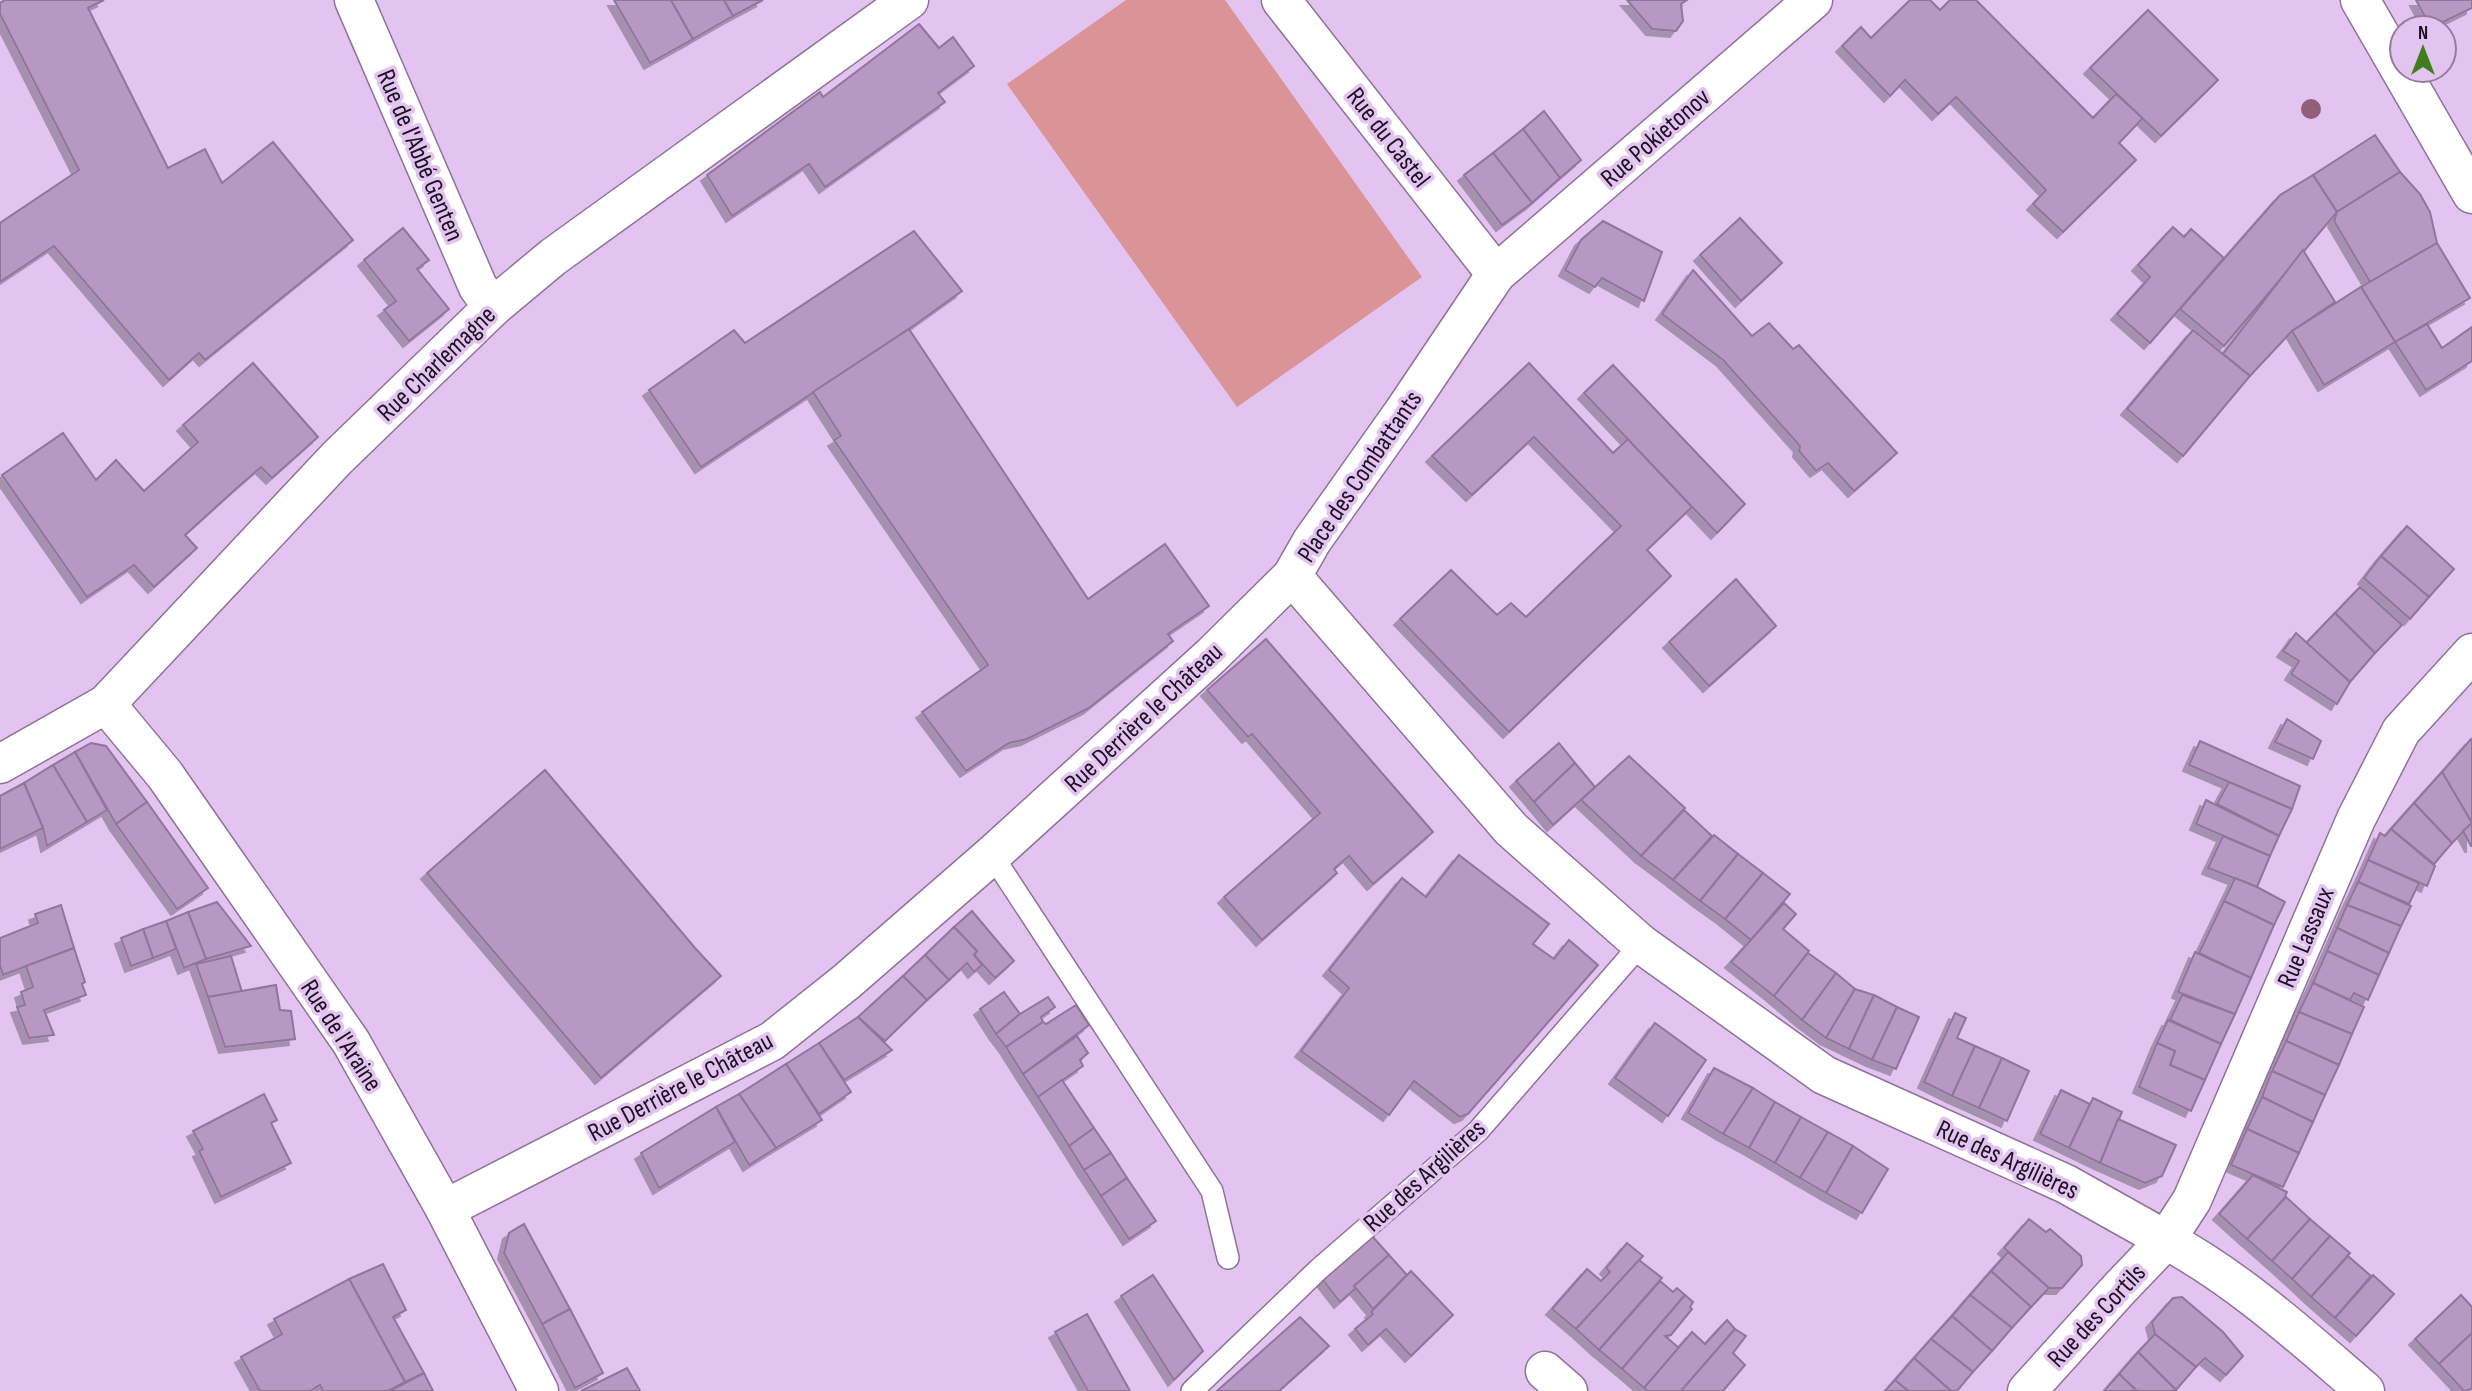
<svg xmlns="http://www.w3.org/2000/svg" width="2472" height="1391" font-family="'Sofia Sans Condensed',sans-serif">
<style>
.green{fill:#da9396}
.building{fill:#b698c2;stroke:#91749c;stroke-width:2;filter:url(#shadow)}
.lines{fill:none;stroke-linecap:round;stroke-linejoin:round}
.lane-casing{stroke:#8f729a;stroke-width:24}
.street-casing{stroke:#8f729a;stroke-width:41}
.secondary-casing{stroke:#8f729a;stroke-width:41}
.lane{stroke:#fff;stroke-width:21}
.street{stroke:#fff;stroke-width:38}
.secondary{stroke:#fff;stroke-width:38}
.tree{fill:#905f79}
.labels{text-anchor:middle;stroke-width:7;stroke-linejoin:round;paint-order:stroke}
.street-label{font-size:26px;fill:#1c1120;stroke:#e3c4f0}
</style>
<defs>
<filter id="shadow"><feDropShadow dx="-6" dy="6" stdDeviation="0" flood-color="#0004"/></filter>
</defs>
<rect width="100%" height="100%" fill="#e3c4f0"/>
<polygon class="green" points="1126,0 1225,0 1422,277 1237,407 1007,84"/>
<g class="building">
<polygon points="5,0 104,0 88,8 168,168 205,149 222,183 273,142 353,240 205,360 199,353 169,380 54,246 0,282 0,223 79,170 0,14 0,3"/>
<polygon points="614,0 671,0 693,39 650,63"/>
<polygon points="671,0 724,0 733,16 693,39"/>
<polygon points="724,0 763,0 733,16"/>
<polygon points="1627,0 1687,0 1681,4 1683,21 1676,31 1652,29"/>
<polygon points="1910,0 1930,0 1940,10 1950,0 1976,0 2093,118 2116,94 2143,118 2119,143 2136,160 2063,232 2033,204 2046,190 1956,97 1938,114 1905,80 1890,96 1842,46 1861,27 1871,38"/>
<polygon points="2416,0 2472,0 2472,8 2431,28"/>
<polygon points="2148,10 2218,80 2161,136 2090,68"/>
<polygon points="919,24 939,48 953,37 974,66 938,93 945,102 825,187 809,164 732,216 707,175 820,92 823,97"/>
<polygon points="1544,111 1581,160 1560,178 1523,129"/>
<polygon points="1523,129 1560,178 1532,203 1493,153"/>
<polygon points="2375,135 2400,172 2337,212 2313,175"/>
<polygon points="1493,153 1532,203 1502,225 1464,175"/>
<polygon points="2400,172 2420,194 2430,212 2437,243 2370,282 2334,221 2337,212"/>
<polygon points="2313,175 2337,212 2224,346 2180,309 2280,195"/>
<polygon points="1740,218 1782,263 1741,301 1700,255"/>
<polygon points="1603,221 1662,252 1644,301 1602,278 1595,287 1565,270 1581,240"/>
<polygon points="2173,227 2184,237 2191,229 2224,258 2150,343 2117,314 2150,277 2138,265"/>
<polygon points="403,228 429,260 417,269 449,309 409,341 384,310 396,301 364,260"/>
<polygon points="914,231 962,291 909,329 701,467 649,390 734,330 745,343"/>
<polygon points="2437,243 2470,298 2395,342 2361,287"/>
<polygon points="2303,250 2335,302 2292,331 2250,376 2223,354"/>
<polygon points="1693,270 1752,336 1769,323 1793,349 1799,345 1897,453 1854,491 1828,463 1816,471 1799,451 1800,446 1723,360 1662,314"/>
<polygon points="2361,287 2395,342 2324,385 2292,331"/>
<polygon points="2427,324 2442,348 2472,327 2472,361 2426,390 2395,342"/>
<polygon points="909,329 1088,599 1165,544 1209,606 1168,634 1173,641 1089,708 1027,739 1009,743 966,771 922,712 988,665 834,440 841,436 813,392"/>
<polygon points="2193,330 2250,376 2183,456 2127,409"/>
<polygon points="253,363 318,437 272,478 261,467 238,487 185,535 197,548 154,587 134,565 87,597 2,475 63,433 96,480 116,460 144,491 198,442 183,425"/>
<polygon points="1529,363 1613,453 1628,439 1692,507 1647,550 1671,576 1509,732 1400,619 1451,570 1497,615 1511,603 1526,617 1621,526 1534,437 1472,495 1432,456"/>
<polygon points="1613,365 1745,504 1717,533 1584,393"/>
<polygon points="2407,526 2454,569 2429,597 2381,556"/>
<polygon points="2381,556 2429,597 2410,619 2364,578"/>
<polygon points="1736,579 1776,626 1709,686 1669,642"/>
<polygon points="2360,587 2402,625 2375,653 2335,613"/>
<polygon points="2335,613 2375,653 2350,682 2306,643"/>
<polygon points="2296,633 2350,682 2337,704 2291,674 2299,661 2283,651"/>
<polygon points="1266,639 1433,832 1373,884 1349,856 1334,869 1337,873 1262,940 1224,897 1320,813 1252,734 1248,737 1207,690"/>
<polygon points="2287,719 2321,741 2313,759 2275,742"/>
<polygon points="2471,739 2472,740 2472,823 2442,772"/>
<polygon points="2200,741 2300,786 2292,809 2189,765"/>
<polygon points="91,743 106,746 147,802 116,824 75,752"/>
<polygon points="1559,743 1575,763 1534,802 1516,781"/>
<polygon points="75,752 107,810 87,822 53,765"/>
<polygon points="1629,756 1685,808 1641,856 1581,800"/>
<polygon points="1575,763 1595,787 1553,825 1534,802"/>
<polygon points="53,765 87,822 47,846 43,828 24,783"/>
<polygon points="545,770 695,948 721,976 601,1078 427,873"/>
<polygon points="2442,772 2472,823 2452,843 2414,803"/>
<polygon points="2229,782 2292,809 2279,836 2217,804"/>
<polygon points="24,783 43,828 0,849 0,796"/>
<polygon points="2206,800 2279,836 2270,856 2196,824"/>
<polygon points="147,802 208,888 177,909 116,824"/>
<polygon points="2414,803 2452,843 2434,864 2391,829"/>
<polygon points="1684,810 1712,836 1673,880 1641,856"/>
<polygon points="2472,823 2472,846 2471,846 2463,831"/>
<polygon points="2391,829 2435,866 2427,886 2368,860 2380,833 2385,836"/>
<polygon points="1714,835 1738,854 1700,901 1673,880"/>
<polygon points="2223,836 2270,856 2257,887 2208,868"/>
<polygon points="1738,854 1763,873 1725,919 1700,901"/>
<polygon points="1459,855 1549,924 1533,944 1554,959 1569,940 1598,965 1468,1114 1460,1117 1414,1081 1389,1115 1301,1051 1349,988 1329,970 1402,878 1426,897"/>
<polygon points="2368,860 2419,883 2409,904 2358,882"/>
<polygon points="1763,873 1790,894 1751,940 1725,919"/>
<polygon points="2235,878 2257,887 2285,902 2274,925 2224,901"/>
<polygon points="2358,882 2411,906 2401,926 2347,905"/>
<polygon points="2224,901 2274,925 2251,978 2199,953"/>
<polygon points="217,902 251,946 206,959 188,912"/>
<polygon points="1784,903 1796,914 1783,929 1809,951 1774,996 1731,962"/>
<polygon points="61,905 74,948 3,975 0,965 0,938 38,923 35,914"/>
<polygon points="2347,905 2401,926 2389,953 2337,928"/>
<polygon points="972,911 1014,961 995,978 974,955 977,951 954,927"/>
<polygon points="188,912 206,959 184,968 166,921"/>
<polygon points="166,921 176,949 153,958 143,929"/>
<polygon points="954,927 977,951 974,955 982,965 974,972 967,963 949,980 925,955"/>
<polygon points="2337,928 2389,953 2379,975 2327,951"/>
<polygon points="143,929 153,958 131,966 121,938"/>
<polygon points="74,948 85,982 82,984 86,995 44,1010 54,1035 29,1038 17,1007 25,1005 21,992 33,987 26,966"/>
<polygon points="2327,951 2379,975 2368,1000 2354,993 2350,1000 2313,983"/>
<polygon points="2195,952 2251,978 2235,1014 2178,992"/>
<polygon points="1808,953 1836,973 1802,1020 1774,996"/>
<polygon points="925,955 949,980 927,1000 903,976"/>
<polygon points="231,956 242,992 208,997 196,964"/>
<polygon points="1836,973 1855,989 1826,1038 1802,1020"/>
<polygon points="903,976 927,1000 885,1041 858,1017"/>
<polygon points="2313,983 2364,1007 2352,1034 2299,1012"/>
<polygon points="276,985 280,1010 291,1011 295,1039 225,1047 208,997"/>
<polygon points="1855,989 1874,995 1849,1049 1826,1038"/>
<polygon points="1004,992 1020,1014 996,1034 980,1009"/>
<polygon points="1874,995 1897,1007 1872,1060 1849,1049"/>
<polygon points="2182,995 2235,1014 2221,1044 2170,1020"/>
<polygon points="1048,997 1055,1007 1041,1017 1043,1022 1006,1047 996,1034 1020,1014"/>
<polygon points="1076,1005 1089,1025 1023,1074 1006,1047 1043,1022 1046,1024"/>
<polygon points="1897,1007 1919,1017 1896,1069 1872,1060"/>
<polygon points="2299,1012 2352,1034 2339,1065 2286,1041"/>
<polygon points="1955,1013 1966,1018 1957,1038 1975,1046 1952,1096 1924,1082"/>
<polygon points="858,1017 892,1050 844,1080 819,1043"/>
<polygon points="2168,1020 2221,1044 2205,1080 2170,1065 2175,1051 2157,1043"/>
<polygon points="1655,1023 1706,1060 1668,1116 1615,1078"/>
<polygon points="1077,1036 1088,1053 1080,1060 1083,1066 1038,1097 1023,1074"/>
<polygon points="2286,1041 2339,1065 2325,1095 2272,1071"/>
<polygon points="819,1043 851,1092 819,1114 786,1064"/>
<polygon points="2157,1043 2175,1051 2170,1065 2205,1080 2191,1111 2139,1087"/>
<polygon points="1975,1046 2002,1058 1979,1108 1952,1096"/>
<polygon points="2002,1058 2029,1071 2007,1121 1979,1108"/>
<polygon points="786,1064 822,1120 776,1148 739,1094"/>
<polygon points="1714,1068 1753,1088 1723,1134 1688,1113"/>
<polygon points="2272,1071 2325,1095 2313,1122 2262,1097"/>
<polygon points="1062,1080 1094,1128 1069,1146 1038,1097"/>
<polygon points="1753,1088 1775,1102 1749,1148 1723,1134"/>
<polygon points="2061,1090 2090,1104 2069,1148 2040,1134"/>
<polygon points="264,1094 277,1120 271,1123 291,1163 221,1197 199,1151 203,1149 193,1131"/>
<polygon points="739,1094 776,1148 749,1165 716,1107"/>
<polygon points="2262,1097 2313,1122 2299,1153 2247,1129"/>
<polygon points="2093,1098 2122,1112 2100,1163 2069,1148"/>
<polygon points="1775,1102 1801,1117 1775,1163 1749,1148"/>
<polygon points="716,1107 735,1142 659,1188 641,1153"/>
<polygon points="1801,1117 1828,1132 1800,1178 1775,1163"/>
<polygon points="2118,1119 2176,1145 2162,1176 2145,1183 2100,1163"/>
<polygon points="1094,1128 1111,1153 1084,1170 1069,1146"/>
<polygon points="2247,1129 2299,1153 2283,1187 2231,1165"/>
<polygon points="1828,1132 1853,1146 1826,1193 1800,1178"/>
<polygon points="1853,1146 1888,1169 1862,1213 1826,1193"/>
<polygon points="1111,1153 1127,1178 1101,1196 1084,1170"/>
<polygon points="2253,1175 2287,1192 2284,1199 2247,1239 2219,1214"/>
<polygon points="1127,1178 1156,1221 1129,1239 1101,1196"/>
<polygon points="2286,1197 2310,1219 2272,1261 2247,1239"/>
<polygon points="2029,1219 2046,1232 2050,1229 2081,1256 2082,1265 2062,1288 2049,1288 2004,1248"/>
<polygon points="2310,1219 2330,1236 2292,1279 2272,1261"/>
<polygon points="524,1224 570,1309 542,1324 504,1253 509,1233"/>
<polygon points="1372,1236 1389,1255 1354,1286 1356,1288 1340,1302 1322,1279"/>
<polygon points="2330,1236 2350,1253 2311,1297 2292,1279"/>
<polygon points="1627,1243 1643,1256 1576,1329 1552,1309 1587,1269 1601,1281 1610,1272 1606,1268"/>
<polygon points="2008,1252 2049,1288 2031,1307 1991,1271"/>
<polygon points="1389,1255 1407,1275 1373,1309 1354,1286"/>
<polygon points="2348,1256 2371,1276 2335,1318 2311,1297"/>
<polygon points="1639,1260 1662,1278 1599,1350 1576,1329"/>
<polygon points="383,1264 406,1310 393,1317 424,1373 405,1382 349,1279"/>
<polygon points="1411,1271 1453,1315 1411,1356 1386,1329 1368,1345 1355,1329 1373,1314 1371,1312"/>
<polygon points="1991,1271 2031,1307 2012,1328 1970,1295"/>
<polygon points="1153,1275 1203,1351 1174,1380 1121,1296"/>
<polygon points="2373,1275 2394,1294 2356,1336 2335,1318"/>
<polygon points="349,1279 405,1382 388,1391 323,1391 320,1385 310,1391 260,1391 241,1357 282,1334 274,1319"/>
<polygon points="1660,1281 1673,1292 1677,1288 1685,1295 1622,1369 1599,1350"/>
<polygon points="1685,1295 1693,1302 1690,1307 1692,1309 1671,1335 1665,1336 1679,1348 1644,1388 1622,1369"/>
<polygon points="1970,1295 2012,1328 1992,1351 1952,1316"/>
<polygon points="2461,1295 2472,1307 2472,1333 2439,1364 2415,1339"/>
<polygon points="2182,1297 2223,1332 2243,1356 2226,1375 2205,1358 2196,1367 2155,1334 2152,1322 2173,1298"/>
<polygon points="570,1309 603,1373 575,1388 542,1324"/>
<polygon points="1087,1314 1130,1391 1088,1391 1055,1332"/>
<polygon points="1952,1316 1992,1351 1973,1372 1931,1339"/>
<polygon points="1300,1317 1329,1346 1279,1391 1217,1391"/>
<polygon points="1727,1320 1735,1329 1681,1391 1648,1391 1644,1388 1692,1332 1705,1344"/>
<polygon points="1735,1329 1746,1336 1733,1353 1745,1365 1723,1391 1681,1391"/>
<polygon points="2472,1333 2472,1389 2464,1391 2439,1364"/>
<polygon points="2155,1334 2196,1367 2176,1390 2138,1352"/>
<polygon points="1931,1339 1973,1372 1957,1391 1951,1391 1914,1358"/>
<polygon points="2138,1352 2176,1390 2175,1391 2137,1391 2119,1374"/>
<polygon points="1914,1358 1951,1391 1908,1391 1895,1380"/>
<polygon points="627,1368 640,1391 581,1391"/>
<polygon points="424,1373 433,1391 390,1391"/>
<polygon points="2119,1374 2137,1391 2104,1391"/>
<polygon points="1895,1380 1908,1391 1885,1391"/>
</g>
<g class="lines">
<defs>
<g id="lane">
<polyline points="992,855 1212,1191 1228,1258"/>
<polyline points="1192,1391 1319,1269 1478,1131 1641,944"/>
</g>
<g id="street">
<polyline points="354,0 478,287 493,307"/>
<polyline points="1281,0 1496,274"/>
<polyline points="1292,576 1511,829 1641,944 1824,1075 2066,1184 2166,1240 2120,1288 2027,1391"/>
<polyline points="106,704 165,775 351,1042 445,1209 539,1391"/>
<polyline points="0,764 106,704 337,458 493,307 553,257 909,0"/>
<polyline points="445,1209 772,1041 846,982 992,855 1211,656 1292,576 1312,541 1404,411 1496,274 1813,0"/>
<polyline points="1545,1371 1568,1391"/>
</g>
<g id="secondary">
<polyline points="2360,0 2472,194"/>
<path d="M2365 1391C2302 1337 2240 1280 2166 1240L2192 1200 2356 819 2401 731 2472 653"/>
</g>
</defs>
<use href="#lane" class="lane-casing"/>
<use href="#street" class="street-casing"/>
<use href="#secondary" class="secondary-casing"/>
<use href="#lane" class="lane"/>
<use href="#street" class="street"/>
<use href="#secondary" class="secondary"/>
</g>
<circle class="tree" cx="2311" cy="109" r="10"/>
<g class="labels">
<g class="street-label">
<text transform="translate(1389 137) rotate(52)" y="9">Rue du Castel</text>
<text transform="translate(1655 137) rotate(-41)" y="9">Rue Pokietonov</text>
<text transform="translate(421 155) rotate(67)" y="9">Rue de l'Abbé Genten</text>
<text transform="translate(436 363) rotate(-44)" y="9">Rue Charlemagne</text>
<text transform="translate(1359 476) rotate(-56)" y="9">Place des Combattants</text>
<text transform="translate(1143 717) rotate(-43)" y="9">Rue Derrière le Château</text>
<text transform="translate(2305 937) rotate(-67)" y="9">Rue Lassaux</text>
<text transform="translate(342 1035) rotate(57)" y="9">Rue de l'Araine</text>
<text transform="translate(680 1086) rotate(-28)" y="9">Rue Derrière le Château</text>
<text transform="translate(2008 1159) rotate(25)" y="9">Rue des Argilières</text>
<text transform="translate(1424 1175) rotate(-42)" y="9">Rue des Argilières</text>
<text transform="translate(2096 1315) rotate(-47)" y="9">Rue des Cortils</text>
</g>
</g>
<g transform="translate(2423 49)"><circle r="33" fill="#e3c4f0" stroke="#937c9d" stroke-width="2"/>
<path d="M0-5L12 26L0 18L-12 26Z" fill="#417e1b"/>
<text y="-10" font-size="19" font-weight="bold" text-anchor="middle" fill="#1c1120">N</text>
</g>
</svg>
